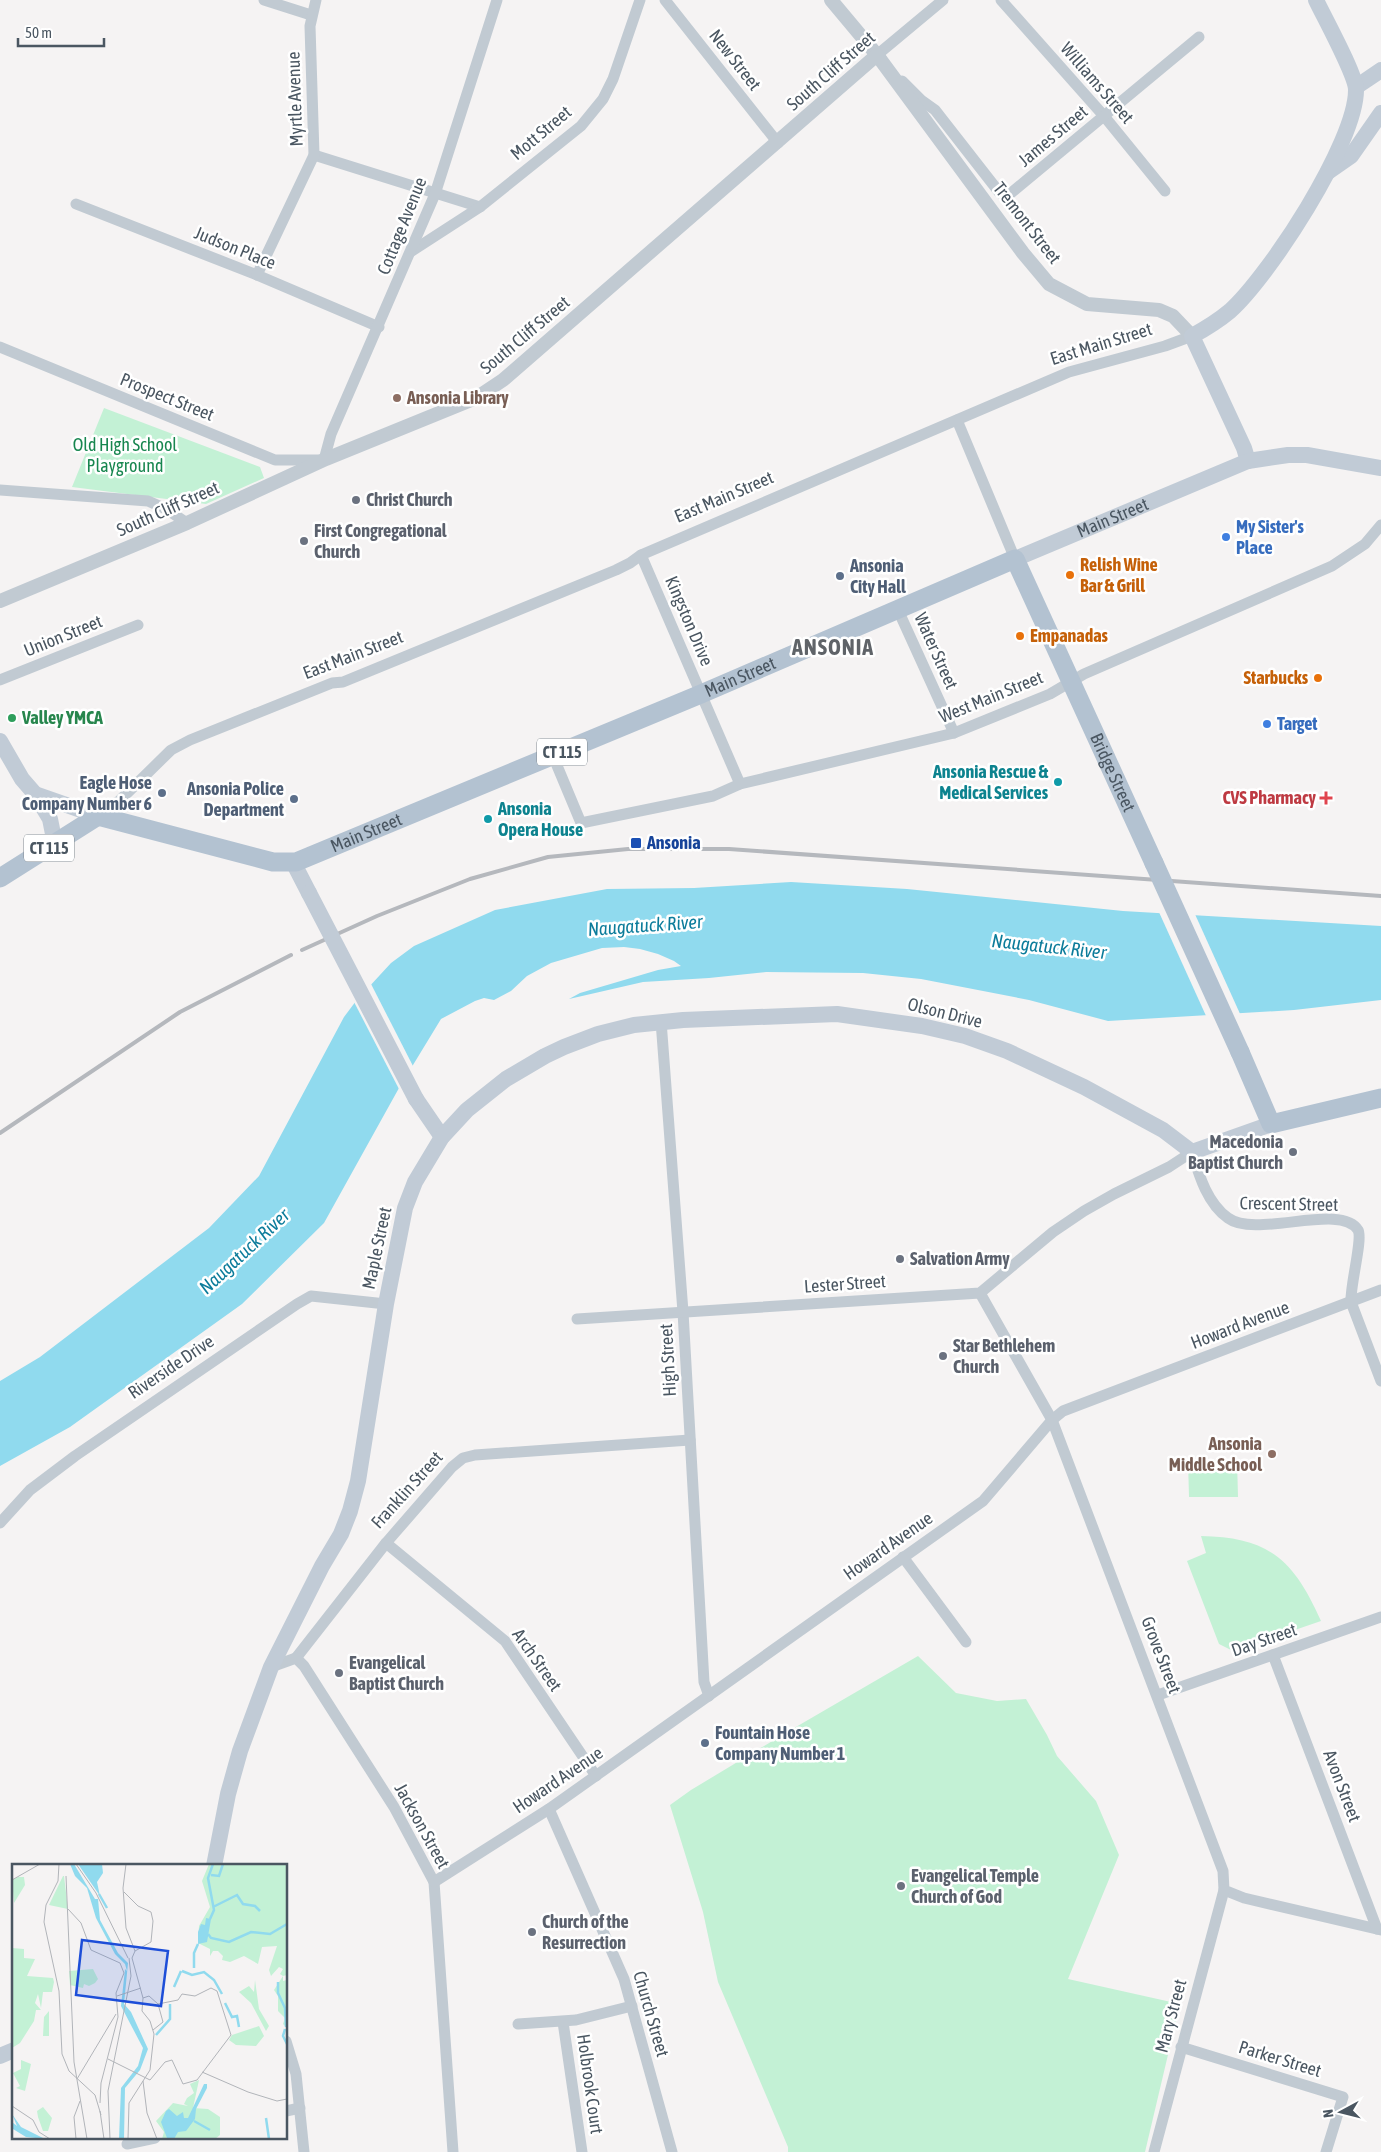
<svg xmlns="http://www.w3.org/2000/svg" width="1381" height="2152" font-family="'Asap Condensed',sans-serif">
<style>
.green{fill:#c3f1d5}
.water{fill:#90daee}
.pier{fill:#f5f3f3}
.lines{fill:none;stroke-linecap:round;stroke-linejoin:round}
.minor{stroke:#c1cad2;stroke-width:11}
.tertiary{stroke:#c1cad2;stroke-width:14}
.secondary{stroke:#c1cbd6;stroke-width:16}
.primary{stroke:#b3c2d1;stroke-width:19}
.rail{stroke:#b5b8bd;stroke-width:4}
.secondary-bridge{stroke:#c1cbd6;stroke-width:16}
.primary-bridge{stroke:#b3c2d1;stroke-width:19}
.education-dot{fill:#8d6e63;stroke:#fff;stroke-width:2}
.worship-dot{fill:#6b7280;stroke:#fff;stroke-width:2}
.shop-dot{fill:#3f7fe0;stroke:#fff;stroke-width:2}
.food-dot{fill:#e8710a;stroke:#fff;stroke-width:2}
.service-dot{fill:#5c6f8a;stroke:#fff;stroke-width:2}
.leisure-dot{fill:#2e9e5b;stroke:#fff;stroke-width:2}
.culture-dot{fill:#0f9aa8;stroke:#fff;stroke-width:2}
.health-dot{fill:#e0444e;stroke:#fff;stroke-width:2}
.transit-dot{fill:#1a4fb4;stroke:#fff;stroke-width:2}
.labels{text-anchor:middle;stroke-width:5;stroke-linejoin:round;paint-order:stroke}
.shield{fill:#fff;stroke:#808990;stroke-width:1}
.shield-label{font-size:16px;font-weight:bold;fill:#4a5661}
.street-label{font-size:18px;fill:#4a5661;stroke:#fff}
.education-label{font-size:18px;font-weight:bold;fill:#785e54;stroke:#fff;text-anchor:start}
.park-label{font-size:18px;fill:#17864f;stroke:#fff}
.worship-label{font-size:18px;font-weight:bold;fill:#5b616d;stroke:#fff;text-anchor:start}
.shop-label{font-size:18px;font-weight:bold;fill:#366cbe;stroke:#fff;text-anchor:start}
.food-label{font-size:18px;font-weight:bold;fill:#c56008;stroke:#fff;text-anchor:start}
.service-label{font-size:18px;font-weight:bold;fill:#4e5e75;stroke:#fff;text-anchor:start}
.leisure-label{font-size:18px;font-weight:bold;fill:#27864d;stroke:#fff;text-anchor:start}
.culture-label{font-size:18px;font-weight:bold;fill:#0d838f;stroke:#fff;text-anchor:end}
.health-label{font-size:18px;font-weight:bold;fill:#be3a42;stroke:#fff;text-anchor:end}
.transit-label{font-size:18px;font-weight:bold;fill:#164399;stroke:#fff;text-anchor:start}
.water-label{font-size:19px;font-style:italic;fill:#0c7c9b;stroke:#fff}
.district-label{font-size:22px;font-weight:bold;letter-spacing:1px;fill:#5f6368;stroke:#fff}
.inset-river{fill:none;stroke:#90daee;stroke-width:2.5}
.inset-road{fill:none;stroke:#b1b4b9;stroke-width:1}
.view{fill:#1d4ed8;fill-opacity:0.15;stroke:#1d4ed8;stroke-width:2.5}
.inset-edge{fill:none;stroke:#4a5661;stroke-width:2.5}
</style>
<rect width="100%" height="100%" fill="#f5f3f3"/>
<g class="green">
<polygon points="104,408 260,467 264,478 206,504 72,487"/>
<polygon points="1188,1460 1237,1460 1238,1497 1189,1497"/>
<path d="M1201 1536C1269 1537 1294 1560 1321 1621L1233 1651 1219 1644 1187 1561 1206 1553Z"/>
<polygon points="918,1656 956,1693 997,1701 1026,1699 1047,1735 1057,1756 1096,1801 1119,1855 1068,1979 1180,2004 1145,2152 788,2152 788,2147 718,1982 703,1912 670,1805 691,1790 789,1731"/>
</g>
<polygon class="water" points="791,882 907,889 1123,911 1381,926 1381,1000 1294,1010 1108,1021 1029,1000 921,979 863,973 766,972 709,978 643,982 569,999 580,993 658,970 681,966 674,961 658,954 640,949 624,947 602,948 551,963 527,976 511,991 494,1000 484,998 475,1001 441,1019 399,1088 324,1223 242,1304 70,1427 0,1466 0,1381 40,1357 209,1228 259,1176 344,1017 356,1001 391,963 414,946 495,910 607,889 694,888"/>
<g class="pier">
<polygon points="1158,910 1194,912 1241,1016 1207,1018"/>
<polygon points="370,982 414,1068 400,1091 353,1000"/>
</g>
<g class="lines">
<g class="minor">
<polyline points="264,0 311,15"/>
<polyline points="665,0 778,143"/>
<polyline points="1001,0 1104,116 1165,191"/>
<polyline points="882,60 877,55 943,0"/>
<polyline points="902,81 921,100 935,110 999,192 1004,195 1011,193 1199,37"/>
<polyline points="314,155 480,207"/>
<polyline points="76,204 257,275 379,327"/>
<polyline points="412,251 480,207 581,126 603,99 613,79 640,0"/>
<polyline points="257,275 314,155 310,26 316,0"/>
<polyline points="0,347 275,460 324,460 331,434 435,194 497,0"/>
<polyline points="957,420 1015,559"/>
<polyline points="0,490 148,501 166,509 187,523"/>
<polyline points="641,555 740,784"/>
<polyline points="898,610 954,733"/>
<polyline points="0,680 138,625"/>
<polyline points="553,756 581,823 713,796 740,784 954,733 1050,694 1084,674 1332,566 1365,544 1381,525"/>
<polyline points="98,816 116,804 171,750 190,740 332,683 343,682 616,570 630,563 641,555 1069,372 1165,346 1192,336"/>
<polyline points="661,1021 683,1312 704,1682 709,1696"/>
<polyline points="980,1293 1052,1420 1223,1871 1224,1890 1244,1898 1381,1930"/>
<path d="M577 1319 980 1293 1053 1232 1084 1211 1114 1194 1169 1167 1192 1152C1199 1175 1207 1203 1228 1218 1256 1239 1341 1202 1358 1230 1363 1239 1350 1285 1351 1302L1381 1381"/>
<polyline points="0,1523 30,1490 75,1456 297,1304 311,1296 386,1304"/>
<polyline points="386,1543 505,1641 596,1776"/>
<polyline points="903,1557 966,1642"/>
<polyline points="1273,1655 1377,1929"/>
<polyline points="296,1658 386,1543 452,1467 463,1458 475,1455 690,1440"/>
<polyline points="271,1667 296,1658 304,1666 394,1807 434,1882 453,2152"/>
<polyline points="1158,1695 1381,1617"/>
<polyline points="549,1809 624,1979 672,2152"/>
<polyline points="434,1882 549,1809 983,1501 1052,1420 1063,1411 1381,1290"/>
<polyline points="563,2022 582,2152"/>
<polyline points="518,2024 576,2020 632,2006"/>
<polyline points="286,2041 296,2074 304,2152"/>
<polyline points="1181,2047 1343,2097 1326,2152"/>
<polyline points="286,2111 300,2108"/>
<polyline points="127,2144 155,2138"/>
<polyline points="1154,2152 1224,1890"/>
</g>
<g class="tertiary">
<polyline points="831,0 877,55 1023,253 1049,284 1087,304 1159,310 1173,316 1192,336"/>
<polyline points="0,601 187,523 326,459 476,398 503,380 877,55"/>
</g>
<g class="secondary">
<polyline points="1356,87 1381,70"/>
<polyline points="1328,172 1351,156 1381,113"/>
<path d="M1248 461 1244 448 1192 336C1205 329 1218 321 1230 311 1269 276 1356 143 1356 90 1356 75 1324 17 1316 0"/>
<path id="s1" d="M1015 559 1248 461 1288 455H1307L1381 468"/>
<polyline points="0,741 22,779 35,794 98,816"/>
<polyline points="35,794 50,819 55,844"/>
<polyline points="293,862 309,893"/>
<polyline points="416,1099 442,1137"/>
<polyline points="214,1866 228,1794 240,1751 271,1667 322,1566 341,1534 350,1511 358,1481 386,1304 405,1208 415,1182 442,1137 467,1110 506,1079 545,1056 564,1047 598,1034 634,1025 683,1020 837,1014 922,1026 965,1036 1007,1051 1084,1087 1163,1130 1192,1152 1271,1124"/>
<polyline points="0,2056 14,2050"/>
</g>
<g class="primary">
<path id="s2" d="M0 878 98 816 273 862H296L701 694 1015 559 1154 863"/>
<polyline points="1240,1052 1271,1124 1381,1098"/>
</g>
<g class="rail">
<polyline points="302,950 377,916 470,879 548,857 628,849 729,849 1381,896"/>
<polyline points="0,1133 180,1012 291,955"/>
</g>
<polyline class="secondary-bridge" points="309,893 416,1099"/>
<polyline class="primary-bridge" points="1154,863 1240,1052"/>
</g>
<g class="education-dot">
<circle cx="397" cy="398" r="5"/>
<circle cx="1272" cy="1454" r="5"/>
</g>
<g class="worship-dot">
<circle cx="356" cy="500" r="5"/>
<circle cx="304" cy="541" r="5"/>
<circle cx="1293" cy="1152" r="5"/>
<circle cx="900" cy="1259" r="5"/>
<circle cx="943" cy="1356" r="5"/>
<circle cx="339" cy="1673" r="5"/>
<circle cx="901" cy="1886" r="5"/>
<circle cx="532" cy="1932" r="5"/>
</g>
<g class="shop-dot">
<circle cx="1226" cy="537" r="5"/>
<circle cx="1267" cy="724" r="5"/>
</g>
<g class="food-dot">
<circle cx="1070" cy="575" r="5"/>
<circle cx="1020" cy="636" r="5"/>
<circle cx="1318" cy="678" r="5"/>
</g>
<g class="service-dot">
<circle cx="840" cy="576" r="5"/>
<circle cx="162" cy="793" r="5"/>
<circle cx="294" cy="799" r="5"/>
<circle cx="705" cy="1743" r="5"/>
</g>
<circle class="leisure-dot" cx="12" cy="718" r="5"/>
<g class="culture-dot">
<circle cx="1058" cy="782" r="5"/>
<circle cx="488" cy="819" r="5"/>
</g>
<path class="health-dot" d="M1323.5 790.5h5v5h5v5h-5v5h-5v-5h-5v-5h5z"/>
<rect class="transit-dot" x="630" y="837" width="12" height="12" rx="2.5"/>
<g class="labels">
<g class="shield">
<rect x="537" y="738.5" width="50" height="27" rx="4"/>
<rect x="24" y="834.5" width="50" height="27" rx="4"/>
</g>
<g class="shield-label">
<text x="562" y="758">CT 115</text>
<text x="49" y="854">CT 115</text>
</g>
<g class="street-label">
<text transform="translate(735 60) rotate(52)" y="6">New Street</text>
<text transform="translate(831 71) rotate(-41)" y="6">South Cliff Street</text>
<text transform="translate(1097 83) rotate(49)" y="6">Williams Street</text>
<text transform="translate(295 99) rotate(-92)" y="6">Myrtle Avenue</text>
<text transform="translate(541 133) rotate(-40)" y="6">Mott Street</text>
<text transform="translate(1053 136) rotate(-40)" y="6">James Street</text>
<text transform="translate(1027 223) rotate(52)" y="6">Tremont Street</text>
<text transform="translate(402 226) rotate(-68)" y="6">Cottage Avenue</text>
<text transform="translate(235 248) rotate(22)" y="6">Judson Place</text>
<text transform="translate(525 335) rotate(-40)" y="6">South Cliff Street</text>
<text transform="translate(1101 344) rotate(-17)" y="6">East Main Street</text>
<text transform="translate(167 397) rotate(22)" y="6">Prospect Street</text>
<text transform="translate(724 497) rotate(-23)" y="6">East Main Street</text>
<text transform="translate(168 509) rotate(-24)" y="6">South Cliff Street</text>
<text dy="6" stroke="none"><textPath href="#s1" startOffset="106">Main Street</textPath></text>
<text transform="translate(689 621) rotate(67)" y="6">Kingston Drive</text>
<text transform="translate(63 636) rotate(-22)" y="6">Union Street</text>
<text transform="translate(936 651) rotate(66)" y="6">Water Street</text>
<text transform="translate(353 655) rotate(-21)" y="6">East Main Street</text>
<text dy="6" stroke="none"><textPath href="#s2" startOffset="801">Main Street</textPath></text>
<text transform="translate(991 697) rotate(-22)" y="6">West Main Street</text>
<text dy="6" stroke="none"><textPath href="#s2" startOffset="1335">Bridge Street</textPath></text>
<text dy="6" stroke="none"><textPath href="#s2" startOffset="396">Main Street</textPath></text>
<text transform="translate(945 1013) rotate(14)" y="6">Olson Drive</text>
<text transform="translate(1289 1204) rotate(1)" y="6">Crescent Street</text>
<text transform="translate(377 1248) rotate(-78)" y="6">Maple Street</text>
<text transform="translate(845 1284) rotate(-4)" y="6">Lester Street</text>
<text transform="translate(1240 1325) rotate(-21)" y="6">Howard Avenue</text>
<text transform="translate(668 1360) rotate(-93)" y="6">High Street</text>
<text transform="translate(171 1367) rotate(-34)" y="6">Riverside Drive</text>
<text transform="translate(407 1490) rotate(-48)" y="6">Franklin Street</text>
<text transform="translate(888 1546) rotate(-35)" y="6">Howard Avenue</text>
<text transform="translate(1264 1640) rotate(-19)" y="6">Day Street</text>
<text transform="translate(1161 1655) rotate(69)" y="6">Grove Street</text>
<text transform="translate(537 1660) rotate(55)" y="6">Arch Street</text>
<text transform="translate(558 1780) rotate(-34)" y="6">Howard Avenue</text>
<text transform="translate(1342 1786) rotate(69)" y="6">Avon Street</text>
<text transform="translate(422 1826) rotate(61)" y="6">Jackson Street</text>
<text transform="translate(651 2014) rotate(74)" y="6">Church Street</text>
<text transform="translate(1171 2016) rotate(-75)" y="6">Mary Street</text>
<text transform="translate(1280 2059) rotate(17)" y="6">Parker Street</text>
<text transform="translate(590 2084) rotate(82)" y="6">Holbrook Court</text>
</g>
<g class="education-label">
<text x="407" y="404">Ansonia Library</text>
<text x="1262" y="1450" text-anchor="end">Ansonia<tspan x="1262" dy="21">Middle School</tspan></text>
</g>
<g class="park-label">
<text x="125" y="451">Old High School<tspan x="125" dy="21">Playground</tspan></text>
</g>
<g class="worship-label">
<text x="366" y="506">Christ Church</text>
<text x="314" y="537">First Congregational<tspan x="314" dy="21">Church</tspan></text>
<text x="1283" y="1148" text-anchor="end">Macedonia<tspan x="1283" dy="21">Baptist Church</tspan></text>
<text x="910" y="1265">Salvation Army</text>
<text x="953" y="1352">Star Bethlehem<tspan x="953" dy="21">Church</tspan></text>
<text x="349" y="1669">Evangelical<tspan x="349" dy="21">Baptist Church</tspan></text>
<text x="911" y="1882">Evangelical Temple<tspan x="911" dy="21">Church of God</tspan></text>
<text x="542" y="1928">Church of the<tspan x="542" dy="21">Resurrection</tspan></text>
</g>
<g class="shop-label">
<text x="1236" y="533">My Sister's<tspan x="1236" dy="21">Place</tspan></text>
<text x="1277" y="730">Target</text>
</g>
<g class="food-label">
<text x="1080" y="571">Relish Wine<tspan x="1080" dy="21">Bar &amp; Grill</tspan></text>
<text x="1030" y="642">Empanadas</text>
<text x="1308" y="684" text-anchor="end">Starbucks</text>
</g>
<g class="service-label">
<text x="850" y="572">Ansonia<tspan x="850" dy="21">City Hall</tspan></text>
<text x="152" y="789" text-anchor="end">Eagle Hose<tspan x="152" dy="21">Company Number 6</tspan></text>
<text x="284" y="795" text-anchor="end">Ansonia Police<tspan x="284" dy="21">Department</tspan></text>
<text x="715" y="1739">Fountain Hose<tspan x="715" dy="21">Company Number 1</tspan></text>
</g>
<g class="leisure-label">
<text x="22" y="724">Valley YMCA</text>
</g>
<g class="culture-label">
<text x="1048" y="778">Ansonia Rescue &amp;<tspan x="1048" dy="21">Medical Services</tspan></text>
<text x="498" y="815" text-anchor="start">Ansonia<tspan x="498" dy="21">Opera House</tspan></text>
</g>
<g class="health-label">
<text x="1316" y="804">CVS Pharmacy</text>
</g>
<g class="transit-label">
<text x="647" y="849">Ansonia</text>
</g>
<g class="water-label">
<text transform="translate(645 925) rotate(-4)" y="7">Naugatuck River</text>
<text transform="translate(1049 946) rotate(6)" y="7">Naugatuck River</text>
<text transform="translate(244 1251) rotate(-43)" y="7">Naugatuck River</text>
</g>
<g class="district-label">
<text x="833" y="655">ANSONIA</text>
</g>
</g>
<g transform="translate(12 1864)">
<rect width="275" height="275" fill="#f5f3f3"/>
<path d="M197 0H275V111L271 112V117L275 116V164L271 160 273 154 266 147V132L262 126 271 112 268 110 271 105 267 103 259 112 257 106 265 82 250 83 246 100 232 92 218 98 210 96 211 92 206 87H201L198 92V85L186 79 187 62 198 43 190 17ZM51 12H52L56 45 37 41ZM6 13H12L13 21 2 39 0 16ZM0 84 12 85V94L23 95 15 112 41 114 42 118 40 128H31L29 144 26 130 23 139 29 146H24L22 157 8 179 0 184ZM81 105 86 115 83 119 77 122 72 120 71 124 58 121 57 107ZM243 116 247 145 257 162 254 167 239 139 227 128 237 122 242 128ZM37 147V172H31L32 153ZM247 162 252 172 244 182 224 181 217 176 220 171ZM9 196 19 200 13 227 4 224 8 222 1 209 9 205ZM187 216 181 244 196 245 208 253V271L203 275H150L152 268 144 257 161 239 176 242 172 240 175 234 182 229 178 220ZM31 243 40 254 36 267H31L26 253 25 247Z" fill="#c3f1d5"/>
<path d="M58 0H62L83 35H86L88 56 106 89 116 99 112 140 119 148 136 185 128 206 113 224 112 275H107L109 224 126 202 131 184 109 142 113 105 115 107 113 100 103 90 84 54 75 24 63 12ZM66 0H90L91 9 85 18 88 32ZM194 54 199 55 195 78 186 80V68L189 60 193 61ZM192 220H195V224L184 245 183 255 174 267 166 268 162 275 155 274 149 258 154 247 157 245 165 252 171 248 172 254H176ZM0 250 9 263 33 275 14 273 1 265 0 258 5 262Z" fill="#90daee"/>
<path class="inset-river" d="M199 11 207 12 211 0M87 30 95 44M201 43 225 31 231 40 243 42 248 47M198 55 202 46 196 14 201 0M196 70 199 74 217 78 239 68 258 70 275 60M182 104V89L186 80M170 107 180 111 192 108 202 116 210 130M266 118V129L273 144 274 163M162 123 169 107M213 139 220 153 225 152 227 163M273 165 271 172 275 180M144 171 158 155V140M254 254 257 275M182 257 198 266"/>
<path class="inset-road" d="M47 0 46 17 34 41 32 58 47 127 50 190 57 207 83 231 89 251M64 0 84 29 116 94M114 0 111 24 114 64 123 87M54 12 62 198 75 275M0 16 28 0M112 28 126 42 139 48 141 57 139 78 123 87M56 45 69 59 79 86 108 99M105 132 129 124M131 134 137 132 146 140M141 166 151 158 146 140M96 195 138 216 153 198 160 196 171 220 185 216 219 171 205 127 199 124 183 132 170 130 166 136 146 140M190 208 236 228 265 237 275 235M65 215 104 150M131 217 135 249 145 275M89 219 106 153 104 129 112 109 108 99M88 239 89 219M0 242 21 256 27 268 38 275M88 247 92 275M64 275 62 253 68 237M98 275 96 227 119 112 117 94M116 275 117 239 138 206 142 170 138 157 130 147 131 134 120 94 123 87"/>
<path class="view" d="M70 76 156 87 149 142 64 131Z"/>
<rect width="275" height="275" class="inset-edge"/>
</g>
<g transform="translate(1341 2112) rotate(263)" stroke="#ffffff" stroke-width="4" paint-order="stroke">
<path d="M0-4L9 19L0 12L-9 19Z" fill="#4a5661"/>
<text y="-8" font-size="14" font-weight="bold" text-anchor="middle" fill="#4a5661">N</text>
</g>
<path d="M18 38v8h86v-8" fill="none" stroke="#4a5661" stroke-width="2.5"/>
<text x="25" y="38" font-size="15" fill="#4a5661" stroke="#ffffff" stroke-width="4" paint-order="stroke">50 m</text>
</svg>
